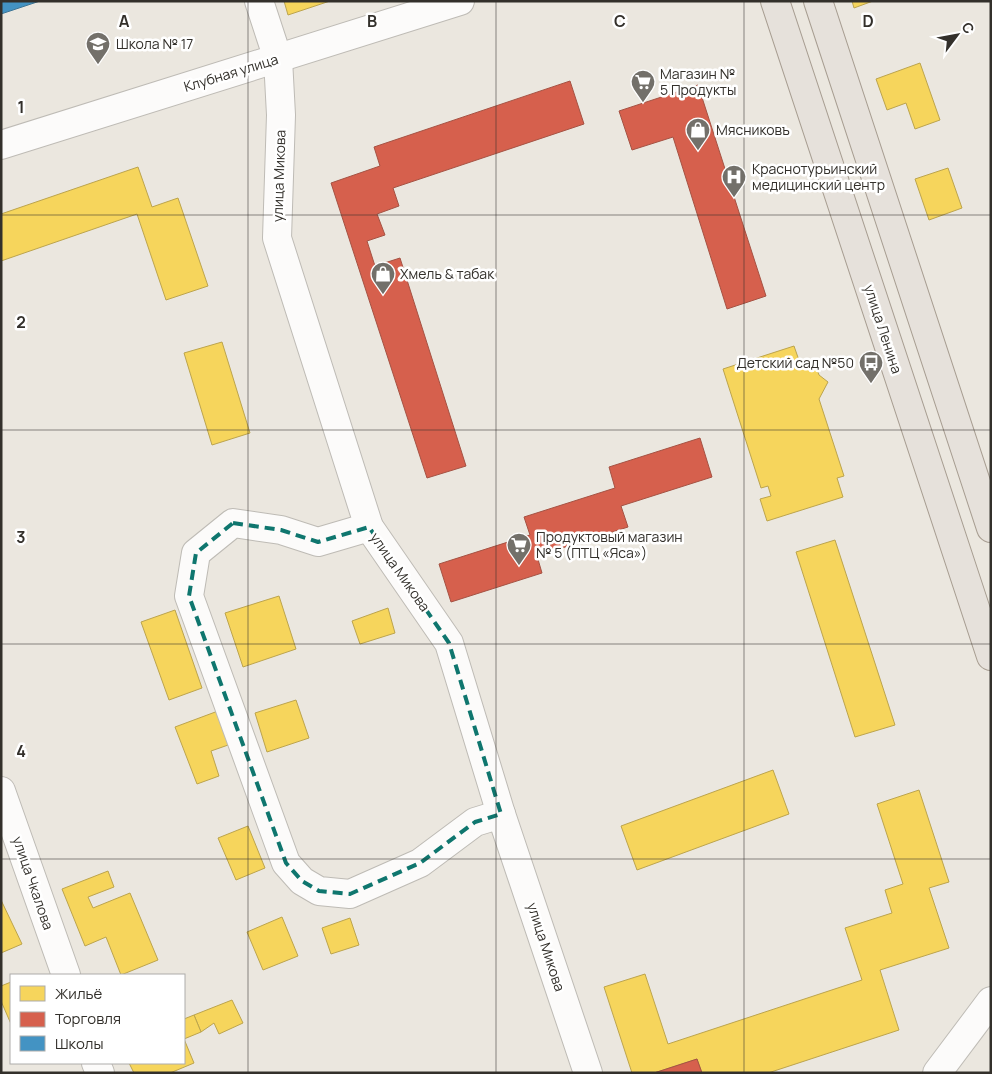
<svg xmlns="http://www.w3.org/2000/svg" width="992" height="1074" font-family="Manrope,sans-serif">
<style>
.homes{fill:#f6d55c;stroke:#bca44d}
.shops{fill:#d6604d;stroke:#a55243}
.schools{fill:#4393c3;stroke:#3e7595}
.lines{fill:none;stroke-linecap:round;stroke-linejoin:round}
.minor-casing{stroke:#bebbb5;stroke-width:30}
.major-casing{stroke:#a79d91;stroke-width:30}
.minor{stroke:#fcfbfa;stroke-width:28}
.major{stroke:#e6e1db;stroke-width:28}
.marked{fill:none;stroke:#0f766e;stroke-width:4;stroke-dasharray:10 6;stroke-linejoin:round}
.grid{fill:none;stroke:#33302b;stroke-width:1;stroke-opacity:0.55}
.labels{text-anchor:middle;stroke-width:5;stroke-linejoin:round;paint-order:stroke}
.poi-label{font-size:14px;fill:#33302b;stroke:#fff;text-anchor:start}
.street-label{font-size:14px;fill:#33302b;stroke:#fff}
.grid-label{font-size:16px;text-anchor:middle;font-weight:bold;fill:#33302b;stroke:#fff;stroke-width:5;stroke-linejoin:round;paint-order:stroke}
</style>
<rect width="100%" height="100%" fill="#ebe7df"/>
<g class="homes">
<polygon points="284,1 330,1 288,15"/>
<polygon points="852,1 873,1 854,8"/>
<polygon points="920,63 940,120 915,129 906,103 887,110 876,79"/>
<polygon points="138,167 152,207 178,198 208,286 166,300 137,214 1,261 1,214"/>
<polygon points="948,168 962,208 929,220 915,179"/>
<polygon points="222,342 250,433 212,445 184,353"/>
<polygon points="794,346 801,366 814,361 819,375 828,382 819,399 844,476 837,478 843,497 767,521 760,499 771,496 768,486 761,488 723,369"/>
<polygon points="835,540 895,725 855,737 796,552"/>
<polygon points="279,596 296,649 243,667 225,613"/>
<polygon points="388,608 395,633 360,644 352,621"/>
<polygon points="175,610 202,688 169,700 141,622"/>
<polygon points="296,700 309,738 267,752 255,713"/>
<polygon points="218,711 231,744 211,751 219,776 197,784 175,727"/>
<polygon points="773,770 789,814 637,870 621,826"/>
<polygon points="919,790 949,882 929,888 949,948 880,970 899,1030 768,1073 702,1073 697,1059 654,1073 632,1073 604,987 645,974 668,1044 862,980 845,928 892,913 885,890 903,884 877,804"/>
<polygon points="248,826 265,868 236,880 218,838"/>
<polygon points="108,871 114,887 88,897 93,908 130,893 158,960 121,975 106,937 85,946 62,889"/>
<polygon points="1,900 22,944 1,953"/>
<polygon points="282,917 298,956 263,970 247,932"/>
<polygon points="350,918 359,945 331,954 322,928"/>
<polygon points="11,982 11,1024 1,1001 1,986"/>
<polygon points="232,1000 243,1023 219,1034 214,1023 201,1032 194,1015"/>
<polygon points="194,1015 201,1032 184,1039 194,1063 170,1073 134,1073 129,1063 184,1063 184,1019"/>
</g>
<g class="shops">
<polygon points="570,81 584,124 393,188 399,206 377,214 385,235 367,241 375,266 400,258 466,466 427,478 331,183 380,166 374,147"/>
<polygon points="698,85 766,296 727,309 673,137 632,150 619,111"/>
<polygon points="700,438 712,477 621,506 628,527 537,556 542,573 451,602 439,564 530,535 524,517 615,488 609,467"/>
<polygon points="697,1059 702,1073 654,1073"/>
</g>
<polygon class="schools" points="1,1 40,1 1,14"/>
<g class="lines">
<defs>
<g id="minor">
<polyline points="259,1 278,59 281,115 277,238 369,527 449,643 501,814 588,1073"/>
<polyline points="1,145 460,1"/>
<polyline points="369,527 318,542 281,530 233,523 196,553 189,596 286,863 302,881 319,891 350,894 420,863 475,822 501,814"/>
<polyline points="1,791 66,975"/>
<polyline points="96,1063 100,1073"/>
<polyline points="937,1073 991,1001"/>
</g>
<g id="major">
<polyline points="775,1 991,656"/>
<polyline points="818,1 991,528"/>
</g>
</defs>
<use href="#minor" class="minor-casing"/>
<use href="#major" class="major-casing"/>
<use href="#minor" class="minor"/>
<use href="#major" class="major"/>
</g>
<path class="marked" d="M233 523 281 530 318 542 369 527 449 643 501 814 475 822 420 863 350 894 319 891 302 881 286 863 189 596 196 553Z"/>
<path class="grid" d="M248 1V1073M496 1V1073M744 1V1073M1 215H991M1 430H991M1 644H991M1 859H991"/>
<defs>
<symbol id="school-pin" viewBox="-11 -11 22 30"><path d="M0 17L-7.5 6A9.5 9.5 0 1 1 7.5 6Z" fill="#73706a" stroke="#fff"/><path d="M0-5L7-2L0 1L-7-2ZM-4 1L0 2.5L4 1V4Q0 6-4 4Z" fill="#fff"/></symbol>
<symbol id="supermarket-pin" viewBox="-11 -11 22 30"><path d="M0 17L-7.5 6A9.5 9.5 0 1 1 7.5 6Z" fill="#73706a" stroke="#fff"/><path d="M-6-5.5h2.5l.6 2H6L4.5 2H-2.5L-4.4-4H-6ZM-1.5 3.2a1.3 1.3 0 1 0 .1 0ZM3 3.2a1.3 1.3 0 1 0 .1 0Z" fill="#fff"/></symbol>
<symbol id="shop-pin" viewBox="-11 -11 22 30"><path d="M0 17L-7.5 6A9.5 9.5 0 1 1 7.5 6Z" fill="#73706a" stroke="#fff"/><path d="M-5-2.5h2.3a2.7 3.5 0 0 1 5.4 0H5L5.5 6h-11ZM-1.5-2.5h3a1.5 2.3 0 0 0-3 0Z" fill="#fff"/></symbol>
<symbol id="hospital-pin" viewBox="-11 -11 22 30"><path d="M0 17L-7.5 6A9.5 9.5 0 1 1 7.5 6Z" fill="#73706a" stroke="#fff"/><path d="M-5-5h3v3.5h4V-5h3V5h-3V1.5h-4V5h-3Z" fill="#fff"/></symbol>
<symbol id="bus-pin" viewBox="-11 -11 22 30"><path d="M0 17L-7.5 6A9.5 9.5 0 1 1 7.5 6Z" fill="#73706a" stroke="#fff"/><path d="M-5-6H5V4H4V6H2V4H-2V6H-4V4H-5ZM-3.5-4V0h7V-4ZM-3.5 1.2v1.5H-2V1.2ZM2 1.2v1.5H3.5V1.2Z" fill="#fff"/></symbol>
</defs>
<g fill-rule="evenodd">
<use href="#school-pin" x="84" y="30" width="28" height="38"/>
<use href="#supermarket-pin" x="629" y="68" width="28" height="38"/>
<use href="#shop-pin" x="684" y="116" width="28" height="38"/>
<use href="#hospital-pin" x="720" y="163" width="28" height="38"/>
<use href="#shop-pin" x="369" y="260" width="28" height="38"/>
<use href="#bus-pin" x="857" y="349" width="28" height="38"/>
<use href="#supermarket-pin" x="505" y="531" width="28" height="38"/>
</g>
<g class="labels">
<g class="poi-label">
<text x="116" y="49">Школа № 17</text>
<text x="660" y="79">Магазин №<tspan x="660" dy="16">5 Продукты</tspan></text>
<text x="716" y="135">Мясниковъ</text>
<text x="752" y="174">Краснотурьинский<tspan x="752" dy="16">медицинский центр</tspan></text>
<text x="400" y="279">Хмель &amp; табак</text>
<text x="854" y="368" text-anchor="end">Детский сад №50</text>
<text x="536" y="542">Продуктовый магазин<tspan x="536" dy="16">№ 5 (ПТЦ «Яса»)</tspan></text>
</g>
<g class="street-label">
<text transform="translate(231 73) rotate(-17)" y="5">Клубная улица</text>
<text transform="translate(279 176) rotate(-88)" y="5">улица Микова</text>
<text transform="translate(883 329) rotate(72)" y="5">улица Ленина</text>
<text transform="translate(400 572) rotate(55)" y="5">улица Микова</text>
<text transform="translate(33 883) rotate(71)" y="5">улица Чкалова</text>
<text transform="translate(546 947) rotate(72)" y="5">улица Микова</text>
</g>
</g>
<g class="grid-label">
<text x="124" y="27">A</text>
<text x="372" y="27">B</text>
<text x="620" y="27">C</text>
<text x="868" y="27">D</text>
<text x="21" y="113">1</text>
<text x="21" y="328">2</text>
<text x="21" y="543">3</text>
<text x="21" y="757">4</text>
</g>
<rect width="992" height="1074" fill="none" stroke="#33302b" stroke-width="5"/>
<rect x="10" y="974" width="175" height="90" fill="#ffffff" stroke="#adacaa"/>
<rect x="20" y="986" width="25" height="15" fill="#f6d55c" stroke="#adacaa"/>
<text x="55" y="999" font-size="15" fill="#33302b">Жильё</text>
<rect x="20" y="1012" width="25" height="15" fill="#d6604d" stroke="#adacaa"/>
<text x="55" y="1024" font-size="15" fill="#33302b">Торговля</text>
<rect x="20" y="1036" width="25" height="15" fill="#4393c3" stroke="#adacaa"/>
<text x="55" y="1049" font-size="15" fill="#33302b">Школы</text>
<g transform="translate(957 35) rotate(58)" stroke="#ffffff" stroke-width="4" paint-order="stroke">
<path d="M0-4L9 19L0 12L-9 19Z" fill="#33302b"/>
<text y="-8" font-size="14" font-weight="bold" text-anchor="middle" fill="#33302b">С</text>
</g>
</svg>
